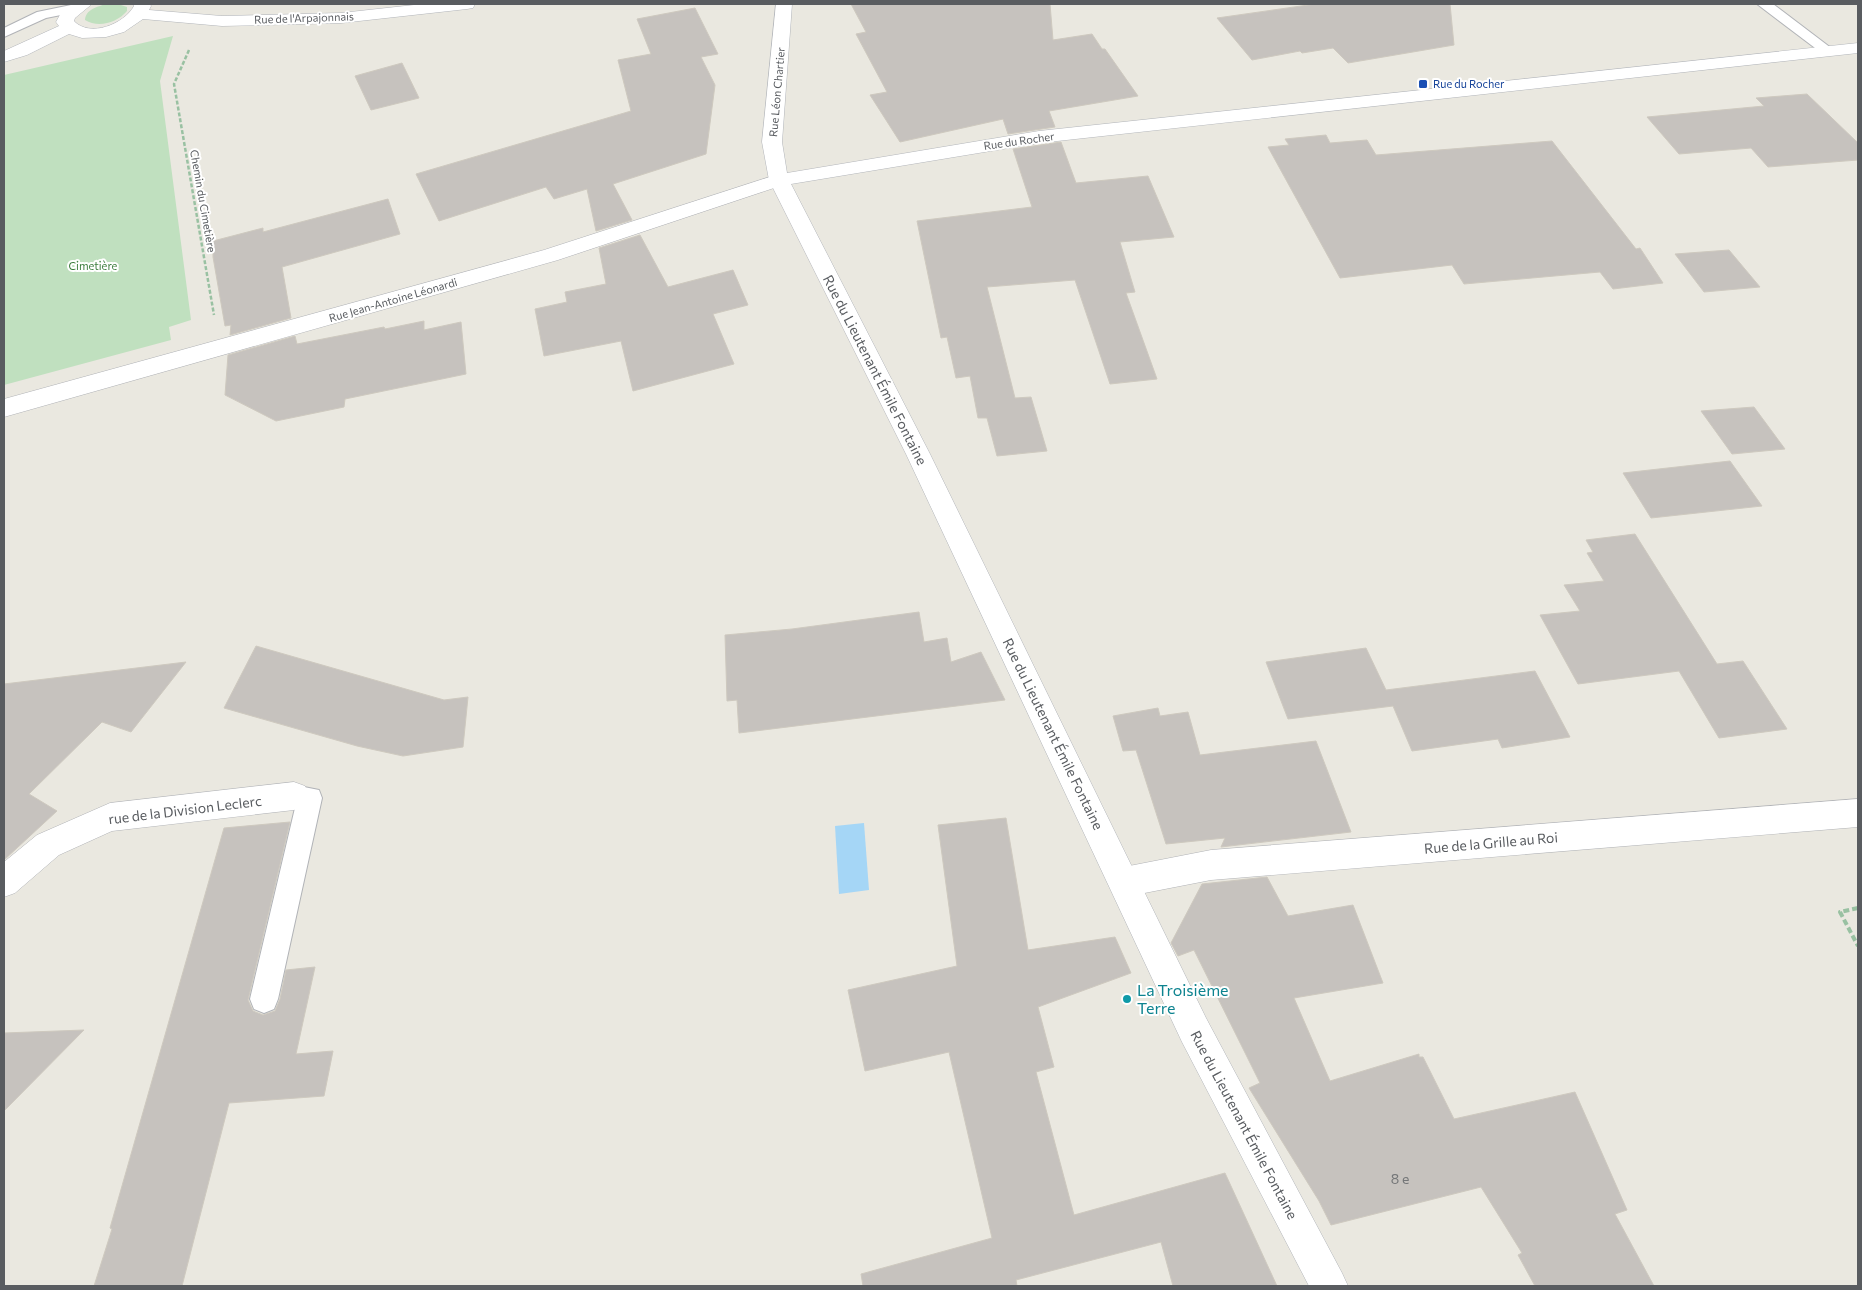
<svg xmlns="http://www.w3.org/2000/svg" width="1862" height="1290" font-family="Commissioner,sans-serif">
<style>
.green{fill:#c0e0bf}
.water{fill:#a5d6f6}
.building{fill:#c6c2be;stroke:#cec9bf}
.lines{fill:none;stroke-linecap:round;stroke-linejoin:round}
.lane-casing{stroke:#b1b3b7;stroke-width:2}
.street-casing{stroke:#b1b3b7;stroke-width:1}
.secondary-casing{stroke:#b2b5ba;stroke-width:1}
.path-far1{stroke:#99c1a2;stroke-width:2.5;stroke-dasharray:4 2;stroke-linecap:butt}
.path{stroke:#99c1a2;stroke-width:4;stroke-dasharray:6 3;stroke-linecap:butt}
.lane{fill:#fff;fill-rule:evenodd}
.street{fill:#fff;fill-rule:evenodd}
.secondary{fill:#fff;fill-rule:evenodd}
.transit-dot{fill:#1a4fb4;stroke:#fff;stroke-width:2}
.culture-dot{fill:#0f9aa8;stroke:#fff;stroke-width:2}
.labels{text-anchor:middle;stroke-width:4;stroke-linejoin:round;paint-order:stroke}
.far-street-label{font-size:11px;fill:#595c60;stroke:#fff}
.far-transit-label{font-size:11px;fill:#164399;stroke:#fff;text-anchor:start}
.far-park-label{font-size:11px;fill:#3b7c3c;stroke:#fff}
.street-label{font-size:14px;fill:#595c60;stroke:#fff}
.near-number-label{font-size:14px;fill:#747678}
.near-culture-label{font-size:16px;fill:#0d838f;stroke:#fff;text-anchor:start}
</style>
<rect width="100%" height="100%" fill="#eae8e0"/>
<g class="green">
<path d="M106 4H118L127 7V11C117 23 98 28 85 20 86 9 97 7 106 4Z"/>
<polygon points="173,36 160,81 191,320 169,327 171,340 4,385 4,75"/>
</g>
<polygon class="water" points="864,823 869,890 839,894 835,826"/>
<g class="building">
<polygon points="851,4 1050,4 1053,40 1092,34 1102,49 1105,49 1138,96 1049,111 1055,127 1008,134 1003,119 900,142 870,95 887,92 856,34 866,32"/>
<polygon points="1315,4 1450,4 1454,45 1348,63 1333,48 1302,53 1300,51 1252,60 1217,18"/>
<polygon points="695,8 718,54 701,57 715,85 706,154 613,184 632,220 596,231 587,189 554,199 546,187 439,221 416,174 631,111 618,60 651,54 637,19"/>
<polygon points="402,63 419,98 371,110 355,76"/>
<polygon points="1807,94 1858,143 1858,160 1768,167 1751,148 1679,154 1647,117 1764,106 1756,98"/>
<polygon points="1326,135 1330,143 1367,140 1376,155 1552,141 1636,249 1640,248 1663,283 1613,289 1600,272 1464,284 1452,265 1340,278 1268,147 1289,145 1285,139"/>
<polygon points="1061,142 1076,183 1148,176 1174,237 1120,242 1135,292 1126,293 1157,379 1110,384 1075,280 987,287 1015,398 1031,397 1047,451 997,456 987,418 978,418 970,376 956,378 947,337 941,338 917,221 1032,207 1013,149"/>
<polygon points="388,199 400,234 282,267 291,318 230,335 231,325 225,326 213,257 213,241 263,228 263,232"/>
<polygon points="640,235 668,287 733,270 748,305 713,314 734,364 633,391 621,341 544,356 535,309 567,302 565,292 606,284 599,248"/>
<polygon points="1729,250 1760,287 1704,292 1675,254"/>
<polygon points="424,321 424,330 461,322 466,374 345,399 344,407 276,421 225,395 228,355 295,336 297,344 384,327 385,329"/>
<polygon points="1754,407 1785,449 1732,454 1701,411"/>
<polygon points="1730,461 1762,506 1651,518 1623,473"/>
<polygon points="1635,534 1717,664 1743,661 1787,729 1719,738 1679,671 1578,684 1540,615 1580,611 1564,585 1604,581 1587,553 1593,552 1586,540"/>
<polygon points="919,612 924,642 947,638 951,662 981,652 1005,700 739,733 737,700 727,701 725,635 792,629"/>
<polygon points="256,646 444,700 468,697 463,747 403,756 357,746 224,708"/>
<polygon points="1366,648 1386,690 1535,671 1570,737 1502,748 1498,739 1412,751 1393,706 1288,719 1266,662"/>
<polygon points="186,662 131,732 102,722 29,794 57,811 4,860 4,684"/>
<polygon points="1158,708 1160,716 1188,712 1200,755 1316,741 1351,832 1221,847 1225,838 1166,844 1136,750 1123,751 1113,716"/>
<polygon points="1006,818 1028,950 1115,937 1131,973 1038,1007 1054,1067 1036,1072 1074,1215 1225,1173 1277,1286 1173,1286 1161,1242 1016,1280 1017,1286 863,1286 861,1274 992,1238 949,1052 865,1071 848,990 957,966 938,825"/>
<polygon points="290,822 248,1000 253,1011 263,1015 275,1011 280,999 286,970 315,967 296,1054 333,1051 324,1096 229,1103 182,1286 94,1286 112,1229 110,1228 224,828"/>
<polygon points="1267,877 1288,916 1353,905 1383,983 1294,998 1330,1081 1419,1054 1419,1057 1423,1057 1454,1119 1575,1092 1627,1210 1615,1214 1654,1286 1535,1286 1518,1255 1522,1253 1481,1187 1331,1225 1319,1201 1249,1088 1260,1083 1194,950 1178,956 1171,943 1202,884"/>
<polygon points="84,1030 4,1111 4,1033"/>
</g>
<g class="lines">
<defs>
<g id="lane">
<polygon points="76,4 83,8 81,11 46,18 4,37 4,28 37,12"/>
<polygon points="1757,4 1773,4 1835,51 1833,54 1823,54"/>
<polygon points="294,785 319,790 322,798 278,999 274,1009 264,1013 254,1009 250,999 295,808 285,804 282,796 285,788"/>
</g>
<g id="street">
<polygon points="779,174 786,176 789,180 786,184 558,260 4,417 4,399 544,250"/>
<polygon points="294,782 305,786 309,796 305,806 294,810 112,831 59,855 15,893 4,897 4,862 37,835 110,803"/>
<polygon points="1858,799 1858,827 1211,880 1124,897 1113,893 1108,882 1113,871 1124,867 1211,850"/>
</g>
<g id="secondary">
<path d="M73 4H92L75 18 74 21C90 38 124 24 134 6L133 4H150L151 6 149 10 222 16 341 13 423 4H475L473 8 467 9 341 23 222 26 143 19 124 32 106 37 82 38 69 34 27 55 4 62V51L59 26 56 22 62 11Z"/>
<polygon points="776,4 792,4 782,142 787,173 1039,131 1858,43 1858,53 1039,143 791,184 930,454 1206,1018 1342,1273 1348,1286 1309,1286 1182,1042 906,454 769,180 762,142"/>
</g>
</defs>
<use href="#lane" class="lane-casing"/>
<use href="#street" class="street-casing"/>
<use href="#secondary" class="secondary-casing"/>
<polyline class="path-far1" points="189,50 174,84 214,315"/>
<polyline class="path" points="1858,908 1840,912 1858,946"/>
<use href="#lane" class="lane"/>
<use href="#street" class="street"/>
<use href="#secondary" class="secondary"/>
</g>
<rect class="transit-dot" x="1418" y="79" width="10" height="10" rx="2.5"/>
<circle class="culture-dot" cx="1127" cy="999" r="5"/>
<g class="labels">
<g class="far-street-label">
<text transform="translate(304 18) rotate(-2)" y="4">Rue de l'Arpajonnais</text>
<text transform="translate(777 92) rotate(-85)" y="4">Rue Léon Chartier</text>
<text transform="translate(1019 141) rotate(-8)" y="4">Rue du Rocher</text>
<text transform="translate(203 201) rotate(80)" y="4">Chemin du Cimetière</text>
<text transform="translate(393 300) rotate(-16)" y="4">Rue Jean-Antoine Léonardi</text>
</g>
<g class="far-transit-label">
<text x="1433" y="88">Rue du Rocher</text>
</g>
<g class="far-park-label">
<text x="93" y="270">Cimetière</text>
</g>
<g class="street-label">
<text transform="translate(875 370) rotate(63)" y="5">Rue du Lieutenant Émile Fontaine</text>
<text transform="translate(1053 734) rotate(64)" y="5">Rue du Lieutenant Émile Fontaine</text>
<text transform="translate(185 810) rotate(-7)" y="5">rue de la Division Leclerc</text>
<text transform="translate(1491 843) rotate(-5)" y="5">Rue de la Grille au Roi</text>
<text transform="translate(1244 1125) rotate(62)" y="5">Rue du Lieutenant Émile Fontaine</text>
</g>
<g class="near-number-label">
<text x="1400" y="1184">8 e</text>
</g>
<g class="near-culture-label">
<text x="1137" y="996">La Troisième<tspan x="1137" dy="18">Terre</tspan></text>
</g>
</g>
<rect width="1862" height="1290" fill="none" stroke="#595c60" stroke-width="10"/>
</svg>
